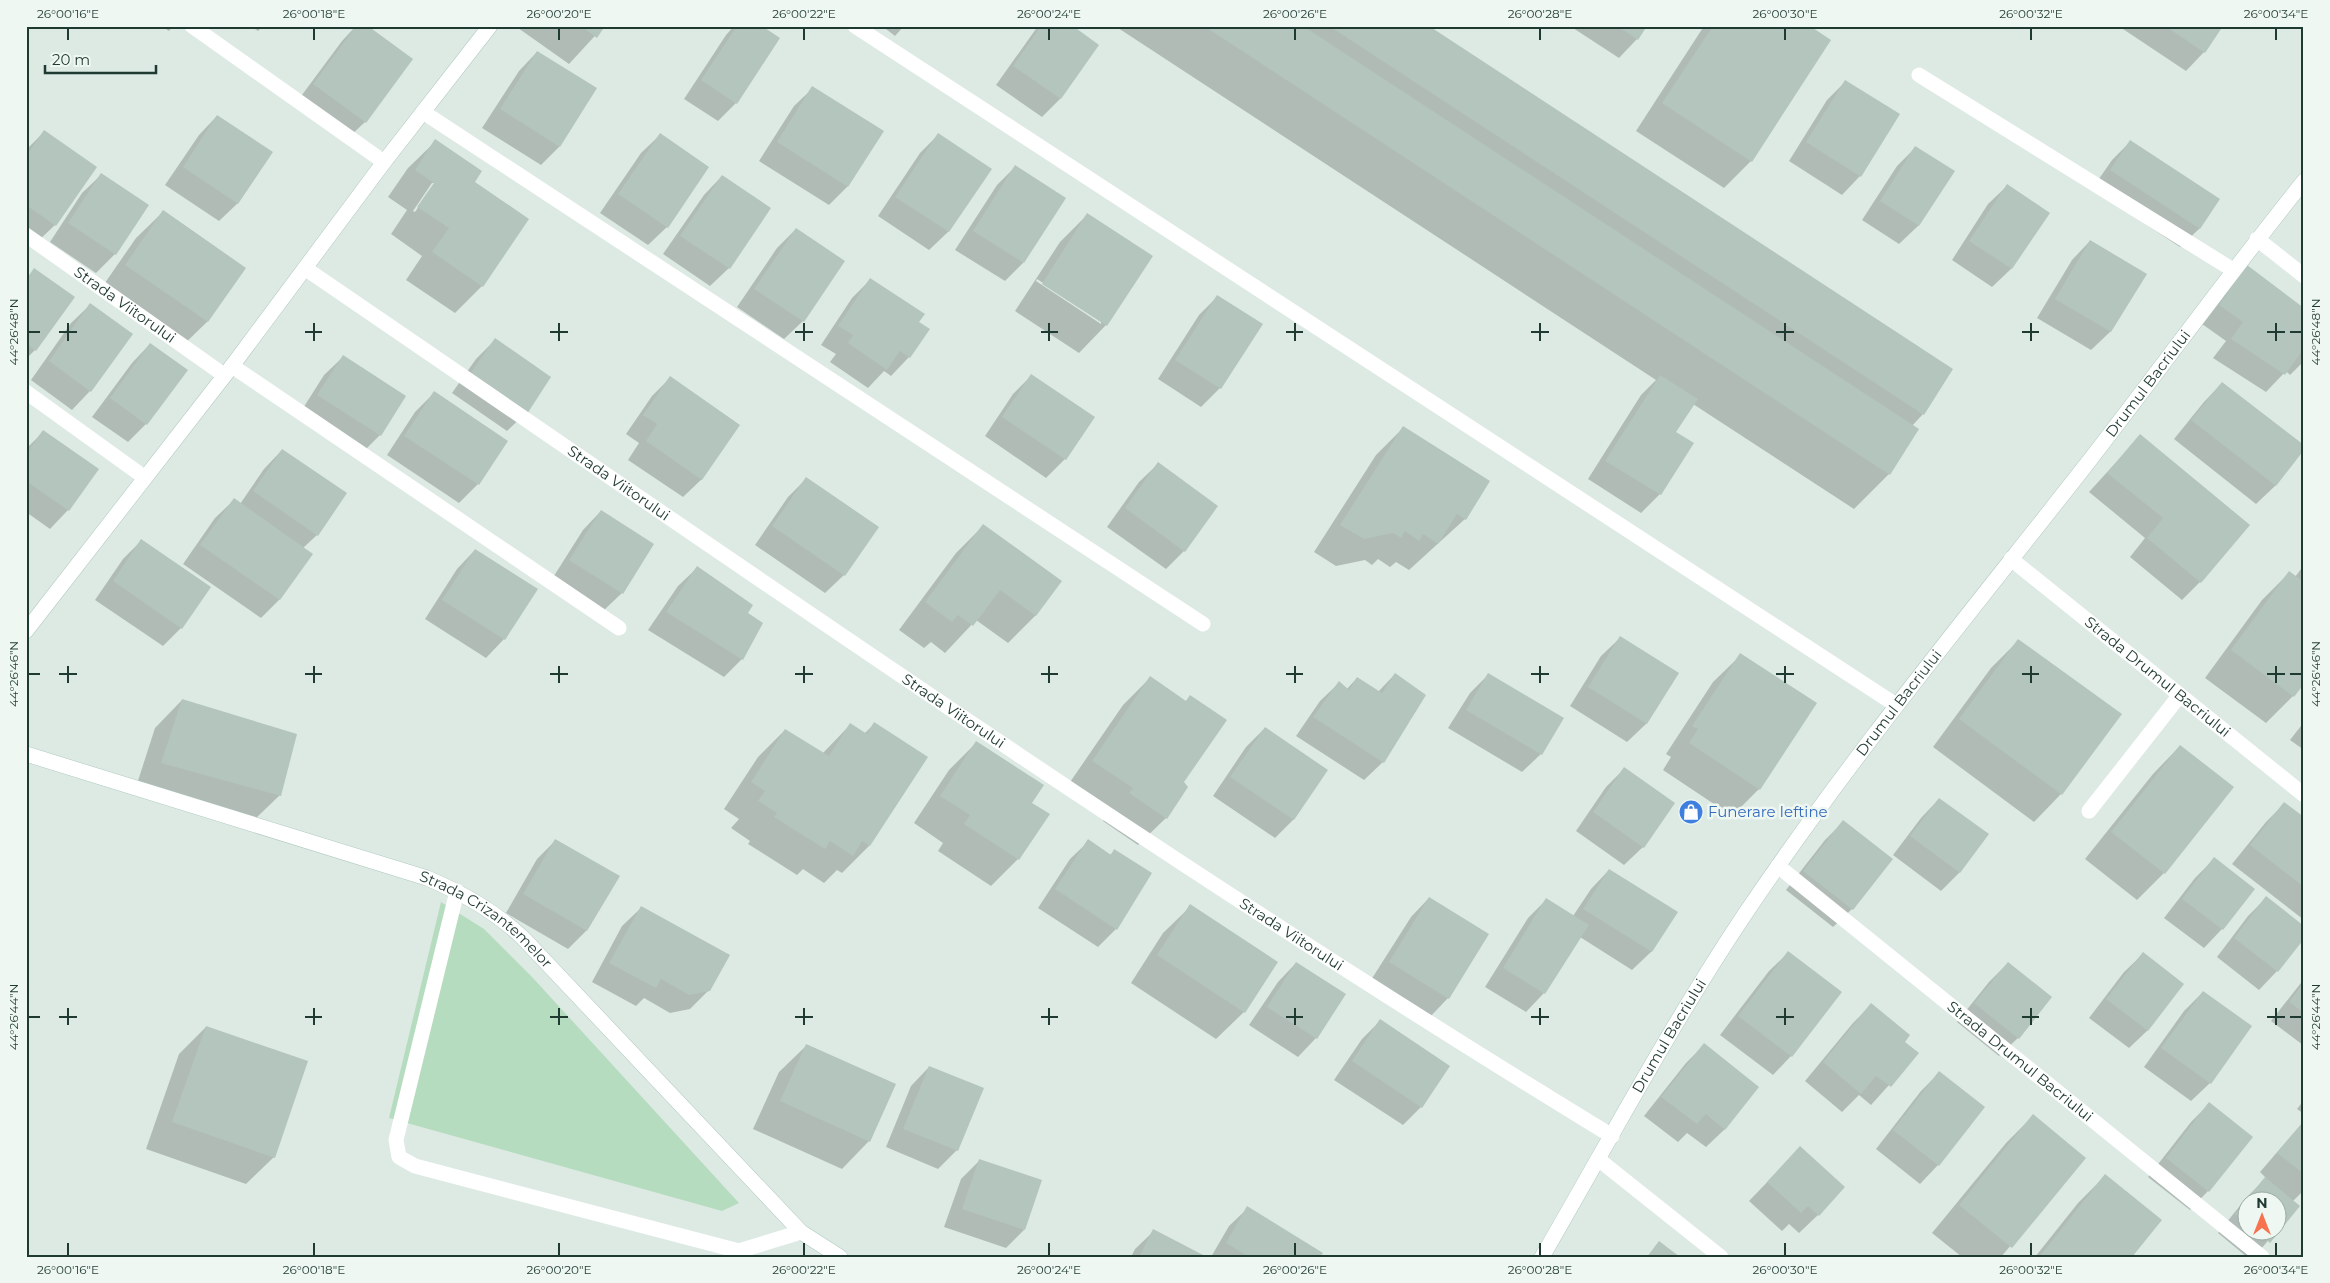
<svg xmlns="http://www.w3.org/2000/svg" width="2330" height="1283" font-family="Montserrat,sans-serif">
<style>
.green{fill:#b5dcbe}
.shadow{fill:#0003;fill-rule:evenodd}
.building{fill:#b3c5bd}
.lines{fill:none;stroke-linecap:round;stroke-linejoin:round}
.secondary-casing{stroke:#b0cac0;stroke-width:16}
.lane{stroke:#fff;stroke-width:15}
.street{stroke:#fff;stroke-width:15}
.secondary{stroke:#fff;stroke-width:15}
.ticks{fill:none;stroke:#1f3a31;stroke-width:2}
.labels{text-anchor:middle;stroke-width:5;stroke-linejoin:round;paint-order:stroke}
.street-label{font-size:15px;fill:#1f3a31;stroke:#eef7f2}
.shop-label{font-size:15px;fill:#366cbe;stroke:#eef7f2;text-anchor:start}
.neatline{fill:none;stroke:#1f3a31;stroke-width:2}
.ticks-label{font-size:12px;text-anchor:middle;fill:#1f3a31}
</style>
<rect width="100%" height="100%" fill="#ddeae4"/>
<polygon class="green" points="441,902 484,929 533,978 739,1203 722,1211 389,1118"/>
<g class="shadow">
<polygon points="161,26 173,26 169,31"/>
<polygon points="251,26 263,26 258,31"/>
<polygon points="356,26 365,122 346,140 296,103 342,41"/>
<polygon points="519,26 604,26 569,64 518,28"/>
<polygon points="734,26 759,26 736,103 718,121 684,99 726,35"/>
<polygon points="882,26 904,26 895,36"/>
<polygon points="1038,26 1071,26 1060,99 1042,117 996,85"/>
<polygon points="1115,26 1426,26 1923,414 1912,426 1889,474 1854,509 1693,404 1674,433 1692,444 1660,494 1641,513 1588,479 1641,395 1656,380"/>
<polygon points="1575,26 1646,26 1637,39 1619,58 1573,28"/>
<polygon points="1704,26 1807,26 1751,161 1724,188 1636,131"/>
<polygon points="2124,26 2221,26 2204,52 2186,71 2123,29"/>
<polygon points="537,52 595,89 559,147 541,165 482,128 519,71"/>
<polygon points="1845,82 1860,176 1842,195 1789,161 1827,100"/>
<polygon points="813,88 882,132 847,187 829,205 759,161 794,106"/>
<polygon points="217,116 238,203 219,221 165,185 199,135"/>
<polygon points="44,132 55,225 36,243 26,236 26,150"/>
<polygon points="660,135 667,227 648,245 600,213 641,153"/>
<polygon points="938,135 990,169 948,232 929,250 878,216 920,153"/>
<path d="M436 141 473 182 482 286 455 313 406 280 422 256 391 234 407 210 388 197 408 168ZM432 183H435L415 212 413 211Z"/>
<polygon points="2130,142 2218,200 2199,229 2180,247 2092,189 2112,160"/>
<polygon points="1916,147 1953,171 1918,226 1899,244 1862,220 1897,166"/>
<polygon points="1015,167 1023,263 1005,281 955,250 997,185"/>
<polygon points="101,175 147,206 115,254 96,273 50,242 82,193"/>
<polygon points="722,176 729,268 710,286 663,254 704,195"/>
<polygon points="2007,186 2048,213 2011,269 1992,287 1952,260 1988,204"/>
<polygon points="164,211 245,268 207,322 179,349 98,293 136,238"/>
<path d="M1087 215 1151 256 1106 325 1079 353 1015 311 1060 242ZM1037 279 1101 321V324L1036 281Z"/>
<polygon points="796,229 803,321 784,339 737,307 777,248"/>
<polygon points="2090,241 2145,274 2110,332 2091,350 2037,318 2072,260"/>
<polygon points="2247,267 2304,309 2304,361 2290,375 2286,371 2266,392 2213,358 2226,341 2202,324 2229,285"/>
<polygon points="35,270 35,350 26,359 26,278"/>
<polygon points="870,280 918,322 909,357 891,376 884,371 868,388 830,362 836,354 821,345 852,298"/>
<polygon points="1217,297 1220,388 1201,407 1158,379 1199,315"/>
<polygon points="90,305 90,391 72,410 31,380 71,323"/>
<polygon points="495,340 526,413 507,431 452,393 476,359"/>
<polygon points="150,344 146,424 128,442 92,417 132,363"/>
<polygon points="343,357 380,435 361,454 300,413 324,375"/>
<polygon points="1031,376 1065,459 1046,478 985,436 1013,394"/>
<polygon points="670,378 702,479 683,497 628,460 639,443 626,434 652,396"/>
<polygon points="2222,383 2304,448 2275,486 2256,504 2174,439 2204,402"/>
<polygon points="434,393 506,442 478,484 459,503 387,455 415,412"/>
<polygon points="1403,428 1465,519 1409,570 1396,562 1390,567 1378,559 1372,565 1365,560 1336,566 1314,552 1376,455"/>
<polygon points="43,432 68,510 50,529 26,512 26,449"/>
<polygon points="2140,436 2200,582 2182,600 2130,557 2145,538 2089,492"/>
<polygon points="282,450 317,535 303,548 311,554 279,600 261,618 183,564 215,518 234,500 240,504 264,469"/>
<polygon points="1158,464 1184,551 1166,569 1107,527 1139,482"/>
<polygon points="806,479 844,575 825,593 755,545 788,497"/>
<polygon points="601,511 622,593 603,611 552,579 583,530"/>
<polygon points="983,526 1060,582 1035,616 1008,643 976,620 945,653 931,642 924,648 899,630 956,553"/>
<polygon points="141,541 181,628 163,646 95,600 123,559"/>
<polygon points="475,550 504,639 486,658 425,619 457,569"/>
<polygon points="2304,565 2304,682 2293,696 2266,723 2205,678 2262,600 2289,573 2295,577"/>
<polygon points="697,568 746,613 742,659 724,677 648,630 678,586"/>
<polygon points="1620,638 1677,673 1646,724 1627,742 1570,706 1601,656"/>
<polygon points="2018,641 2061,794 2034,822 1933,747 1991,668"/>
<polygon points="1741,655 1759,789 1732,816 1663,770 1671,757 1666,754 1713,682"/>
<polygon points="1395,674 1383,762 1364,780 1296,736 1320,701 1339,683 1346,690 1357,678 1378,692"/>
<polygon points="1489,674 1541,754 1522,772 1448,728 1470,693"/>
<polygon points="1150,678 1185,702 1191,696 1183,782 1166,818 1138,845 1103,821 1106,816 1066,788 1123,705"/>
<polygon points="182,700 280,795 252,822 135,790 155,728"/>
<polygon points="2304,722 2304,750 2290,740"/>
<polygon points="874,724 869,846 842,873 837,870 824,883 803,869 797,875 748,844 750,841 731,828 739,819 724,809 758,757 785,730 822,754 850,725 864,734"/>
<polygon points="1265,728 1326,770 1293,820 1275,838 1213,796 1246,747"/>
<polygon points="976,743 1031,804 1018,859 991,886 938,851 943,843 914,823 949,770"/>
<polygon points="2180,746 2164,873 2137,900 2085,859 2153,774"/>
<polygon points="1625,768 1643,847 1624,865 1576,831 1606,787"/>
<polygon points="1939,799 1987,834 1959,873 1941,891 1893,855 1921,818"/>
<polygon points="2284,804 2304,819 2304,920 2232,864 2266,822"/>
<polygon points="1843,822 1891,859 1852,909 1833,927 1786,890 1825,840"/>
<polygon points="556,840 618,876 586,931 568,949 506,913 537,859"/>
<polygon points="1089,841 1110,855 1115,850 1116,929 1098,947 1038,908 1070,859"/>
<polygon points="2214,859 2222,929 2204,948 2164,918 2195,878"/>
<polygon points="1609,870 1676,913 1651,952 1632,970 1580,937 1544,993 1526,1012 1485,987 1528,918 1546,900 1573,916 1591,889"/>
<polygon points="1429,898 1448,998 1430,1017 1371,980 1411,917"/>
<polygon points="2266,898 2277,971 2259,990 2217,957 2248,916"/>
<polygon points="1191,906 1244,1012 1216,1039 1131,983 1163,933"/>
<polygon points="641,908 709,990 690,1009 670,1013 644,998 636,1006 592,982 622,926"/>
<polygon points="1788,953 1791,1056 1773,1075 1720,1035 1769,971"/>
<polygon points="2143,954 2148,1030 2129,1048 2089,1018 2124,972"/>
<polygon points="1296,963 1344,995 1316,1038 1298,1057 1249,1025 1278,982"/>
<polygon points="2008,963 2018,1038 1999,1056 1957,1022 1989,982"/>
<polygon points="2304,979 2304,1044 2303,1045 2271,1021"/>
<polygon points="2203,992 2210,1083 2191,1101 2144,1067 2184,1011"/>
<polygon points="1871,1005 1903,1042 1917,1054 1871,1105 1859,1095 1842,1112 1805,1081 1853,1023"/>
<polygon points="1380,1021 1421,1107 1403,1125 1334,1080 1362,1039"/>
<polygon points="206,1027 274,1157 246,1184 146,1149 179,1054"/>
<polygon points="807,1045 894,1084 869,1141 842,1169 753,1129 779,1072"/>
<polygon points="1704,1045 1725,1129 1706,1147 1687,1133 1678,1142 1644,1116 1686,1063"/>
<polygon points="929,1067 957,1150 938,1169 886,1147 911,1086"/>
<polygon points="1939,1073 1938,1165 1920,1184 1876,1149 1921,1091"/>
<polygon points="2304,1100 2304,1114 2297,1109"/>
<polygon points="2209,1104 2208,1191 2190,1210 2148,1177 2191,1122"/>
<polygon points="2033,1116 2084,1158 2001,1257 1962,1257 1932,1233 2006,1143"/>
<path d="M2304 1121V1190L2293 1201 2298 1206 2254 1257H2247L2218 1233 2247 1197 2266 1178 2260 1172ZM2248 1200H2278V1230H2248Z"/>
<polygon points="1800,1148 1818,1215 1799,1233 1789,1224 1782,1231 1749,1201"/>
<polygon points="979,1161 1024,1230 1006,1248 944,1227 961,1179"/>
<polygon points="2105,1176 2130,1257 2035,1257 2078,1203"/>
<polygon points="1248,1208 1319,1257 1211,1257 1229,1226"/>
<polygon points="1154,1231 1202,1257 1131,1257 1135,1249"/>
</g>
<g class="building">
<polygon points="356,26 368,26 413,59 366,123 313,84"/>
<polygon points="581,26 605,26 597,38"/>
<polygon points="737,26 762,26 780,38 737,104 701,80"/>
<polygon points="1041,26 1073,26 1099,45 1061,99 1013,66"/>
<polygon points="1204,26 1303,26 1919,429 1890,475"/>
<polygon points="1329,26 1429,26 1953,369 1924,415"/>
<polygon points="1617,26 1647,26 1638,40"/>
<polygon points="1713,26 1810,26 1831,40 1752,162 1662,103"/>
<polygon points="2165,26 2223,26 2205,53"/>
<polygon points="537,51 597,88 560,147 500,109"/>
<polygon points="1845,80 1900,114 1861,177 1806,142"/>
<polygon points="812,86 884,131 848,187 777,142"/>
<polygon points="217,115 273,152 238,204 183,167"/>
<polygon points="44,130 97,167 56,226 26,205 26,156"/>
<polygon points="660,133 709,167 668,228 618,194"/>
<polygon points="938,133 992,169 949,232 895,197"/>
<polygon points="435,139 482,171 475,182 529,219 483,287 432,252 449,228 417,207 434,183 415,170"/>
<polygon points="2130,140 2220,199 2200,229 2110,170"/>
<polygon points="1915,146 1955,171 1919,226 1880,201"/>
<polygon points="1015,165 1066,198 1024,263 973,231"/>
<polygon points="101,173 149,205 116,255 68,223"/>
<polygon points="722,175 771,208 730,269 680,236"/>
<polygon points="2007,184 2050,213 2012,269 1969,241"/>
<polygon points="163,210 246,268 208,322 125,265"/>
<polygon points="1087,213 1153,256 1107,326 1042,284"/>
<polygon points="796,228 845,261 804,322 754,289"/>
<polygon points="2090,240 2147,274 2111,332 2055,299"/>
<polygon points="2247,265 2304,308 2304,352 2302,351 2285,375 2231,339 2243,322 2219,305"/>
<polygon points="34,268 75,297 36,351 26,344 26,280"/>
<polygon points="870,278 925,314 919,322 930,329 910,358 900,351 887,370 848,343 853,335 838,326"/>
<polygon points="1217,295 1263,324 1221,389 1175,360"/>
<polygon points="90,303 133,334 91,392 49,361"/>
<polygon points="495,338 551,377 527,414 470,374"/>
<polygon points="150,343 188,370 147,425 110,398"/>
<polygon points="343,355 406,396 381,436 317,395"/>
<polygon points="1031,374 1095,417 1066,460 1002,417"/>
<polygon points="1660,375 1698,399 1676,432 1694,443 1661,495 1605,461"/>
<polygon points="670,376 740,425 702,480 646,441 657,424 643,415"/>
<polygon points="2222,382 2304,445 2304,450 2276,486 2191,420"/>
<polygon points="434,391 508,441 479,485 404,436"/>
<polygon points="1403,426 1490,481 1466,520 1457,514 1438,544 1423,534 1419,541 1405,531 1401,538 1393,533 1364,539 1340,525"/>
<polygon points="43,430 99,469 69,511 26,481 26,454"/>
<polygon points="2140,434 2250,525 2201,583 2147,538 2163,518 2107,473"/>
<polygon points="282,449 347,493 318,536 253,491"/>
<polygon points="1158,462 1218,506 1185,552 1125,508"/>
<polygon points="806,477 879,527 845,576 772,526"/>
<polygon points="234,498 313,554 280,600 200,545"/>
<polygon points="601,510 654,544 623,594 569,560"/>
<polygon points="983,524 1062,581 1036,616 1000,590 973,626 958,615 952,622 925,602"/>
<polygon points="141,539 211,587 182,629 113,581"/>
<polygon points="475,549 538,589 505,640 442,600"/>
<polygon points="697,566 753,605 748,613 763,623 743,660 666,612"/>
<polygon points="2289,571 2304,582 2304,684 2294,697 2231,650"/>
<polygon points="1620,636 1679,673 1647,724 1588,687"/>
<polygon points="2018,639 2122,714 2062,795 1959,719"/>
<polygon points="1740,653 1817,703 1760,790 1689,743 1698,729 1692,726"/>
<polygon points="1395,673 1426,695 1384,763 1313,717 1339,681 1349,690 1357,677 1382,693"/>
<polygon points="1488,673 1564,718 1542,755 1466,710"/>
<polygon points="1150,676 1186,701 1190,695 1227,720 1184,782 1188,787 1167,819 1129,793 1133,788 1092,761"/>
<polygon points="182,699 297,734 281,796 161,763"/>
<polygon points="874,722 928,757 870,846 862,841 853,856 830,841 825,849 774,817 777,813 758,801 765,791 751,782 785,729 829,756 850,723 867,734"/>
<polygon points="1265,727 1328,770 1294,820 1230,777"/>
<polygon points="976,741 1044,785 1032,803 1050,814 1019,860 964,824 970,815 940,796"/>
<polygon points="2180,745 2234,787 2165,874 2111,832"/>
<polygon points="1624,767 1675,803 1644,848 1593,812"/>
<polygon points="1939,798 1989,834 1960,873 1910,836"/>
<polygon points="2284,802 2304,817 2304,887 2250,845"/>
<polygon points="1843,820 1893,859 1853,910 1803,871"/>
<polygon points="555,839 620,876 587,931 523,894"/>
<polygon points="1088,839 1111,855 1114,849 1152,873 1117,930 1055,889"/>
<polygon points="2214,857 2255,889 2223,930 2182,899"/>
<polygon points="1609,869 1678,912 1652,952 1583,909"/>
<polygon points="2266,896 2304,926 2304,939 2278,972 2234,938"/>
<polygon points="1429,897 1489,934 1449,999 1389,962"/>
<polygon points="1546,898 1589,925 1545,994 1503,968"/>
<polygon points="1190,904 1278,962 1245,1013 1157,955"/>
<polygon points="641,906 730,955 710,991 689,995 661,979 656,988 609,963"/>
<polygon points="1788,951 1842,992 1792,1057 1738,1016"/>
<polygon points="2143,952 2184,984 2148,1031 2106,999"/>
<polygon points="1296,962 1346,994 1317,1039 1267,1007"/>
<polygon points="2008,962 2052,997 2019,1039 1974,1003"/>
<polygon points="2304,982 2304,1013 2289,1002"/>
<polygon points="2203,991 2252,1026 2211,1084 2161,1048"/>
<polygon points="1871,1003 1910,1035 1905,1042 1919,1053 1891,1087 1876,1076 1861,1094 1823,1062"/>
<polygon points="1380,1019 1450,1066 1422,1108 1352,1061"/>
<polygon points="206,1026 308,1061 275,1158 172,1122"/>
<polygon points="1704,1043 1759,1087 1725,1130 1706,1114 1697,1124 1661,1097"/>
<polygon points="806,1044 896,1084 870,1142 780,1101"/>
<polygon points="929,1066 984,1088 958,1151 903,1129"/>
<polygon points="1939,1071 1985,1107 1939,1166 1893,1130"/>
<polygon points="2209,1102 2253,1137 2209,1192 2166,1158"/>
<polygon points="2033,1114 2086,1158 2012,1248 1959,1205"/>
<polygon points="2304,1121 2304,1174 2277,1153"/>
<polygon points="1800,1146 1845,1187 1819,1216 1808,1206 1801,1213 1767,1182"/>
<polygon points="979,1159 1042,1180 1025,1230 962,1209"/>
<polygon points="2105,1174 2162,1220 2132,1257 2039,1257"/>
<polygon points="2265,1177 2300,1206 2270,1243 2255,1230 2278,1230 2278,1200 2248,1200 2248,1224 2235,1214"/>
<polygon points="1247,1206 1323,1253 1320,1257 1249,1257 1226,1243"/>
<polygon points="1153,1229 1207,1257 1139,1257"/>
<polygon points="1659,1241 1680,1257 1647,1257"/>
</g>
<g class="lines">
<defs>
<g id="secondary">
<polyline points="26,631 232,366 384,162 490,26"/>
<path id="s5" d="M26 754 427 878C464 894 495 911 524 939L801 1232 840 1257"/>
<path id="s6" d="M1542 1257C1608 1143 1672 1023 1745 914 1850 758 1970 613 2086 465 2159 371 2229 274 2304 181"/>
</g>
</defs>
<use href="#secondary" class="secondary-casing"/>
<g class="lane">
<polyline points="2089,811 2180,695"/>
<polyline points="457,891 396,1140 399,1157 415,1166 739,1251 801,1232"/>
<polyline points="1598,1159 1721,1257"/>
</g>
<g class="street">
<polyline points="192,26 384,162"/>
<polyline points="855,26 1896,705"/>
<polyline points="1919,75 2233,270"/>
<polyline points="423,112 1203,624"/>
<path id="s1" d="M26 235 224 375"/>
<polyline points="2257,239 2304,276"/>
<path id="s2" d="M306 269C737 563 1165 864 1612 1136"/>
<polyline points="232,366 619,628"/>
<polyline points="26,392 144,477"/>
<path id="s3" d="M2011 559 2304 795"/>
<path id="s4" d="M1778 866 2262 1257"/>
</g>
<use href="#secondary" class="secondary"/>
</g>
<path class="ticks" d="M68 28V40M314 28V40M559 28V40M804 28V40M1049 28V40M1295 28V40M1540 28V40M1785 28V40M2031 28V40M2276 28V40M68 323V341M314 323V341M559 323V341M804 323V341M1049 323V341M1295 323V341M1540 323V341M1785 323V341M2031 323V341M2276 323V341M28 332H40M59 332H77M305 332H322M550 332H568M795 332H813M1041 332H1058M1286 332H1303M1531 332H1549M1776 332H1794M2022 332H2039M2267 332H2285M2290 332H2302M68 666V683M314 666V683M559 666V683M804 666V683M1049 666V683M1295 666V683M1540 666V683M1785 666V683M2031 666V683M2276 666V683M28 674H40M59 674H77M305 674H322M550 674H568M795 674H813M1041 674H1058M1286 674H1303M1531 674H1549M1776 674H1794M2022 674H2039M2267 674H2285M2290 674H2302M68 1008V1025M314 1008V1025M559 1008V1025M804 1008V1025M1049 1008V1025M1295 1008V1025M1540 1008V1025M1785 1008V1025M2031 1008V1025M2276 1008V1025M28 1017H40M59 1017H77M305 1017H322M550 1017H568M795 1017H813M1041 1017H1058M1286 1017H1303M1531 1017H1549M1776 1017H1794M2022 1017H2039M2267 1017H2285M2290 1017H2302M68 1243V1256M314 1243V1256M559 1243V1256M804 1243V1256M1049 1243V1256M1295 1243V1256M1540 1243V1256M1785 1243V1256M2031 1243V1256M2276 1243V1256"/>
<defs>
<symbol id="shop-disc" viewBox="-11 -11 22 22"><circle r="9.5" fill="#3f7fe0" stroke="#eef7f2"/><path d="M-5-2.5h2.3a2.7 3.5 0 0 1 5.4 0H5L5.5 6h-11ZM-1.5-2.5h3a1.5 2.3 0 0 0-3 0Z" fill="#fff"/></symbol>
</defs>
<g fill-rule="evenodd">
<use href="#shop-disc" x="1677" y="798" width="28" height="28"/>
</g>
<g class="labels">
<g class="street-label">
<text dy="5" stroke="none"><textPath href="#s1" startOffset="121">Strada Viitorului</textPath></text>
<text dy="5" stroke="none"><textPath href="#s6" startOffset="1065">Drumul Bacriului</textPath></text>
<text dy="5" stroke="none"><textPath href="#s2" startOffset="379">Strada Viitorului</textPath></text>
<text dy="5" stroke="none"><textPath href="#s3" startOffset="188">Strada Drumul Bacriului</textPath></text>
<text dy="5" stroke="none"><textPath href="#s6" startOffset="660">Drumul Bacriului</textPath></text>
<text dy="5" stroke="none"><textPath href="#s2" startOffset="784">Strada Viitorului</textPath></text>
<text dy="5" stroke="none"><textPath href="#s5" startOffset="492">Strada Crizantemelor</textPath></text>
<text dy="5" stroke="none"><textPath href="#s2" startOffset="1189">Strada Viitorului</textPath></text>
<text dy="5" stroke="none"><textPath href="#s6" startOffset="255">Drumul Bacriului</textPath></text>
<text dy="5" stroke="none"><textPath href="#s4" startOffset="311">Strada Drumul Bacriului</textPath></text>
</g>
<g class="shop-label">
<text x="1708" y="817">Funerare Ieftine</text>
</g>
</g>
<rect width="2330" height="1283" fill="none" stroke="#eef7f2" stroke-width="55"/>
<g transform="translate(2262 1216)"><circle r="24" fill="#eef7f2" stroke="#9baba5"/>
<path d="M0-4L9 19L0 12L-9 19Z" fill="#f7724e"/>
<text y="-8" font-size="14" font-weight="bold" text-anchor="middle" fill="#1f3a31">N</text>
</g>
<path d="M45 65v8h111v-8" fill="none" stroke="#1f3a31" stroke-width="2.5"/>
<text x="52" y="65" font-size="15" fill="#1f3a31" stroke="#eef7f2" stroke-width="4" paint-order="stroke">20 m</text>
<rect x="28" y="28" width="2274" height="1228" class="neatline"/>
<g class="ticks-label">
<text x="68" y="18">26°00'16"E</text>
<text x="314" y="18">26°00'18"E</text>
<text x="559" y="18">26°00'20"E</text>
<text x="804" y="18">26°00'22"E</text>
<text x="1049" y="18">26°00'24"E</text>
<text x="1295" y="18">26°00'26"E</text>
<text x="1540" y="18">26°00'28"E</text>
<text x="1785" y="18">26°00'30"E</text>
<text x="2031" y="18">26°00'32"E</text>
<text x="2276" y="18">26°00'34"E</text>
<text transform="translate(14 332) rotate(-90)" y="4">44°26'48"N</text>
<text transform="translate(2316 332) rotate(-90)" y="4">44°26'48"N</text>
<text transform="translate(14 674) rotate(-90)" y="4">44°26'46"N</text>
<text transform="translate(2316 674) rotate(-90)" y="4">44°26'46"N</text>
<text transform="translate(14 1017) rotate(-90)" y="4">44°26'44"N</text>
<text transform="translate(2316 1017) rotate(-90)" y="4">44°26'44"N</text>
<text x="68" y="1274">26°00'16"E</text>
<text x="314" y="1274">26°00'18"E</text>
<text x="559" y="1274">26°00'20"E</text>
<text x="804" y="1274">26°00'22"E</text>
<text x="1049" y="1274">26°00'24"E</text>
<text x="1295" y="1274">26°00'26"E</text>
<text x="1540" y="1274">26°00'28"E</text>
<text x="1785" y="1274">26°00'30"E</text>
<text x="2031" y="1274">26°00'32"E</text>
<text x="2276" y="1274">26°00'34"E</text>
</g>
</svg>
